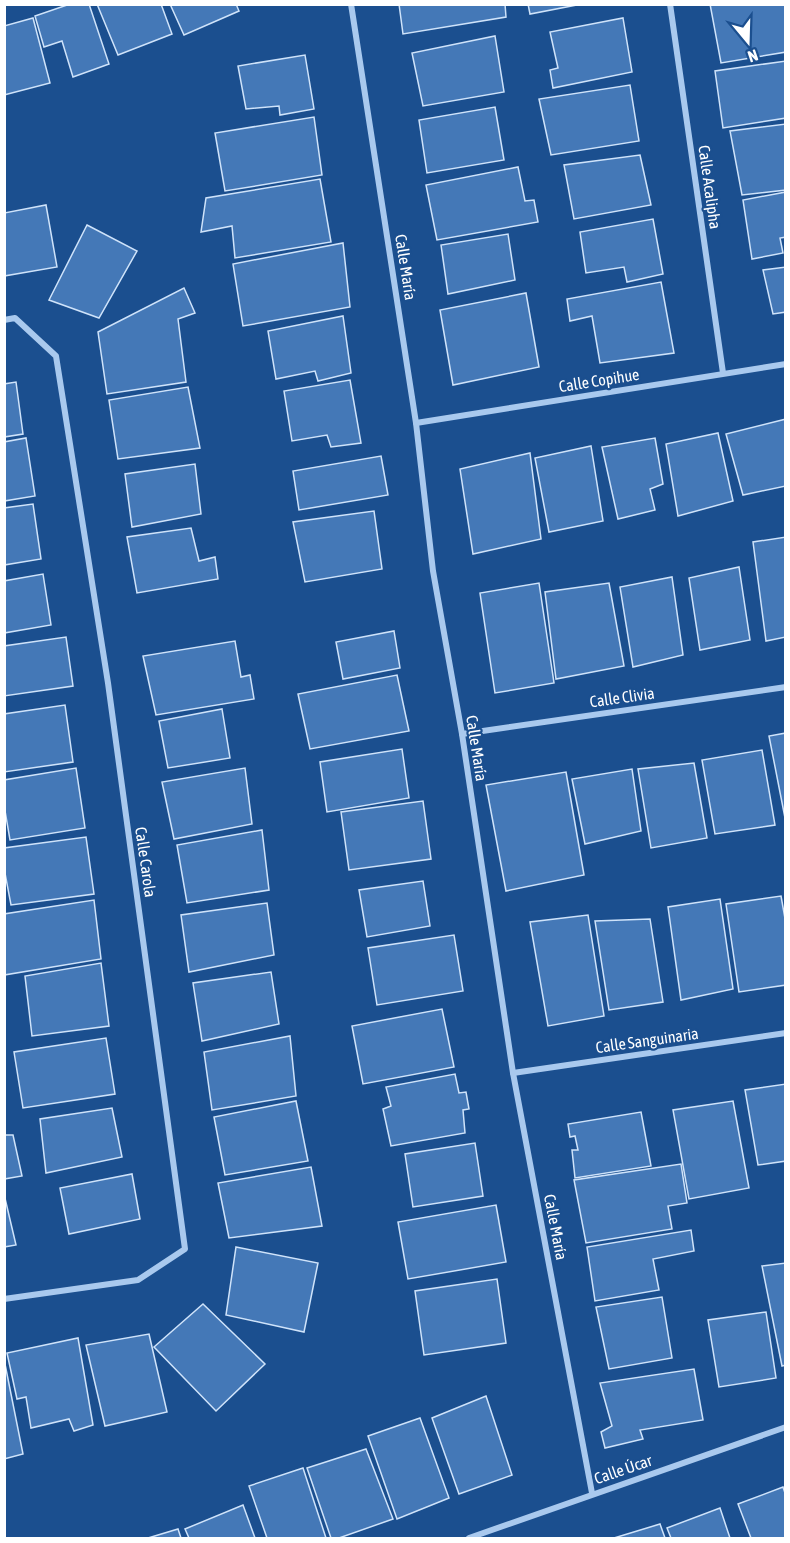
<svg xmlns="http://www.w3.org/2000/svg" width="790" height="1543" font-family="'Asap Condensed',sans-serif">
<style>
.building{fill:#4478b7;stroke:#cfe3fa;stroke-width:1.5}
.lines{fill:none;stroke-linecap:round;stroke-linejoin:round}
.street{stroke:#a9c9ee;stroke-width:6}
.labels{text-anchor:middle;stroke-width:4.5;stroke-linejoin:round;paint-order:stroke}
.street-label{font-size:16px;fill:#fff;stroke:#1b4f8f}
</style>
<rect width="100%" height="100%" fill="#1b4f8f"/>
<g class="building">
<polygon points="70,4 89,4 109,64 73,77 62,41 44,47 35,16"/>
<polygon points="97,4 161,4 172,34 118,55"/>
<polygon points="170,4 236,4 239,11 184,35"/>
<polygon points="399,4 505,4 506,17 403,34"/>
<polygon points="528,4 582,4 530,14"/>
<polygon points="710,4 786,4 786,52 721,63"/>
<polygon points="33,18 50,83 4,95 4,26"/>
<polygon points="623,18 632,72 553,88 550,70 558,68 550,32"/>
<polygon points="495,36 504,92 423,106 412,53"/>
<polygon points="305,55 314,109 280,115 279,106 246,109 238,66"/>
<polygon points="786,61 786,118 723,128 715,71"/>
<polygon points="630,85 639,141 551,155 539,99"/>
<polygon points="495,107 504,160 427,173 419,120"/>
<polygon points="314,117 322,175 225,191 215,133"/>
<polygon points="786,124 786,190 742,195 730,131"/>
<polygon points="640,155 651,205 574,219 564,165"/>
<polygon points="518,167 525,201 534,200 538,222 437,240 426,185"/>
<polygon points="320,179 331,242 235,258 232,226 201,232 206,198"/>
<polygon points="786,192 786,237 780,238 783,253 752,259 743,200"/>
<polygon points="46,205 57,267 4,276 4,213"/>
<polygon points="653,219 663,274 627,282 624,267 586,273 580,232"/>
<polygon points="87,225 137,251 99,318 49,300"/>
<polygon points="508,234 515,280 448,294 441,245"/>
<polygon points="343,243 350,307 243,326 233,264"/>
<polygon points="786,267 786,312 773,314 763,270"/>
<polygon points="661,282 674,353 600,363 592,316 570,321 567,299"/>
<polygon points="184,288 195,313 178,319 186,382 107,394 98,332"/>
<polygon points="526,293 539,367 453,385 440,310"/>
<polygon points="343,316 351,373 318,381 315,371 276,379 268,331"/>
<polygon points="350,380 361,443 331,447 327,435 292,441 284,391"/>
<polygon points="16,382 23,434 4,437 4,384"/>
<polygon points="188,387 200,448 118,459 109,400"/>
<polygon points="786,419 786,486 743,495 726,434"/>
<polygon points="718,433 733,501 678,516 666,444"/>
<polygon points="26,438 35,496 4,501 4,442"/>
<polygon points="655,438 663,484 650,489 655,510 618,519 602,447"/>
<polygon points="591,446 603,521 549,532 535,458"/>
<polygon points="530,453 541,539 473,554 460,469"/>
<polygon points="381,456 388,495 299,510 293,471"/>
<polygon points="195,464 201,514 132,527 125,474"/>
<polygon points="33,504 41,559 4,565 4,508"/>
<polygon points="374,511 382,569 305,582 293,522"/>
<polygon points="191,528 199,561 215,557 218,579 137,593 127,537"/>
<polygon points="786,537 786,637 766,641 753,542"/>
<polygon points="739,567 750,640 700,650 689,578"/>
<polygon points="43,574 51,625 4,633 4,581"/>
<polygon points="672,577 683,655 633,667 620,587"/>
<polygon points="539,583 554,683 495,693 480,593"/>
<polygon points="609,583 624,666 556,679 545,592"/>
<polygon points="394,631 400,668 343,679 336,642"/>
<polygon points="66,637 73,686 4,696 4,646"/>
<polygon points="235,641 241,677 250,675 254,699 156,715 143,656"/>
<polygon points="397,675 409,731 310,749 298,694"/>
<polygon points="65,705 73,762 4,772 4,714"/>
<polygon points="222,709 230,758 168,768 159,721"/>
<polygon points="786,733 786,823 769,736"/>
<polygon points="402,749 409,798 327,812 320,762"/>
<polygon points="762,750 775,825 715,834 702,760"/>
<polygon points="694,763 707,838 651,848 638,769"/>
<polygon points="76,768 85,828 10,840 4,805 4,780"/>
<polygon points="245,768 252,824 174,839 162,782"/>
<polygon points="632,769 641,831 585,844 572,779"/>
<polygon points="566,772 584,875 506,891 486,785"/>
<polygon points="423,801 431,859 349,870 341,812"/>
<polygon points="262,830 269,890 187,903 177,845"/>
<polygon points="86,837 94,894 11,905 4,868 4,848"/>
<polygon points="423,881 430,926 367,937 359,890"/>
<polygon points="781,896 786,924 786,985 739,992 726,904"/>
<polygon points="720,899 733,989 681,1000 668,907"/>
<polygon points="94,900 101,959 4,975 4,914"/>
<polygon points="267,903 274,955 189,972 181,915"/>
<polygon points="588,915 604,1016 548,1026 530,922"/>
<polygon points="650,919 663,1002 609,1010 595,921"/>
<polygon points="454,935 463,991 377,1005 368,948"/>
<polygon points="101,963 109,1026 32,1036 25,976"/>
<polygon points="271,972 279,1024 202,1041 193,983"/>
<polygon points="442,1009 454,1067 363,1084 352,1026"/>
<polygon points="290,1036 296,1096 212,1110 204,1052"/>
<polygon points="106,1038 115,1094 23,1108 14,1052"/>
<polygon points="455,1074 459,1093 466,1092 469,1109 463,1110 465,1133 391,1146 383,1109 391,1106 386,1087"/>
<polygon points="786,1084 786,1161 758,1165 745,1090"/>
<polygon points="296,1101 308,1161 225,1175 214,1117"/>
<polygon points="733,1101 749,1188 689,1199 673,1110"/>
<polygon points="112,1108 122,1157 46,1173 40,1119"/>
<polygon points="641,1112 651,1166 575,1178 572,1150 578,1150 575,1136 570,1137 568,1124"/>
<polygon points="4,1135 13,1135 22,1176 4,1179"/>
<polygon points="475,1143 483,1196 413,1207 405,1154"/>
<polygon points="681,1164 687,1203 668,1206 672,1229 586,1243 574,1180"/>
<polygon points="311,1167 322,1226 229,1238 218,1183"/>
<polygon points="132,1174 140,1219 69,1234 60,1188"/>
<polygon points="4,1194 16,1245 4,1247"/>
<polygon points="496,1205 506,1262 408,1279 398,1222"/>
<polygon points="691,1230 694,1251 653,1259 659,1290 595,1301 587,1247"/>
<polygon points="236,1247 318,1263 304,1332 226,1315"/>
<polygon points="786,1263 786,1365 782,1366 762,1266"/>
<polygon points="497,1279 506,1343 424,1355 415,1291"/>
<polygon points="662,1297 672,1358 609,1369 596,1307"/>
<polygon points="203,1304 265,1364 216,1411 154,1347"/>
<polygon points="766,1312 776,1378 719,1387 708,1320"/>
<polygon points="149,1334 167,1412 105,1426 86,1345"/>
<polygon points="78,1338 93,1425 74,1431 69,1419 31,1428 26,1397 17,1399 7,1353"/>
<polygon points="4,1359 23,1454 4,1459"/>
<polygon points="694,1369 703,1420 640,1430 643,1439 605,1448 601,1432 612,1426 600,1383"/>
<polygon points="486,1396 512,1475 459,1494 432,1418"/>
<polygon points="420,1418 449,1498 397,1519 368,1436"/>
<polygon points="366,1449 393,1519 339,1538 331,1538 307,1468"/>
<polygon points="303,1468 326,1538 267,1538 249,1486"/>
<polygon points="783,1487 786,1496 786,1538 751,1538 738,1504"/>
<polygon points="243,1505 255,1538 189,1538 185,1529"/>
<polygon points="720,1508 730,1538 671,1538 667,1528"/>
<polygon points="660,1524 665,1538 614,1538"/>
<polygon points="178,1529 181,1538 148,1538"/>
</g>
<g class="lines">
<g class="street">
<polyline points="351,4 416,423 433,571 462,734 513,1073 592,1493"/>
<polyline points="670,4 723,373"/>
<polyline points="4,320 15,318 56,356 108,683 185,1249 138,1280 4,1299"/>
<polyline points="416,423 786,364"/>
<polyline points="462,734 786,687"/>
<polyline points="513,1073 786,1033"/>
<polyline points="469,1538 786,1427"/>
</g>
</g>
<g class="labels">
<g class="street-label">
<text transform="translate(710 187) rotate(82)" y="6">Calle Acalipha</text>
<text transform="translate(406 267) rotate(81)" y="6">Calle María</text>
<text transform="translate(599 380) rotate(-9)" y="6">Calle Copihue</text>
<text transform="translate(622 697) rotate(-8)" y="6">Calle Clivia</text>
<text transform="translate(477 748) rotate(81)" y="6">Calle María</text>
<text transform="translate(146 862) rotate(82)" y="6">Calle Carola</text>
<text transform="translate(647 1040) rotate(-8)" y="6">Calle Sanguinaria</text>
<text transform="translate(556 1227) rotate(79)" y="6">Calle María</text>
<text transform="translate(623 1469) rotate(-19)" y="6">Calle Úcar</text>
</g>
</g>
<rect width="790" height="1543" fill="none" stroke="#ffffff" stroke-width="12"/>
<g transform="translate(748 42) rotate(161)" stroke="#1b4f8f" stroke-width="4.5" paint-order="stroke">
<path d="M0-4.5L10 22L0 15L-10 22Z" fill="#ffffff"/>
<text y="-9" font-size="16" font-weight="bold" text-anchor="middle" fill="#ffffff">N</text>
</g>
</svg>
